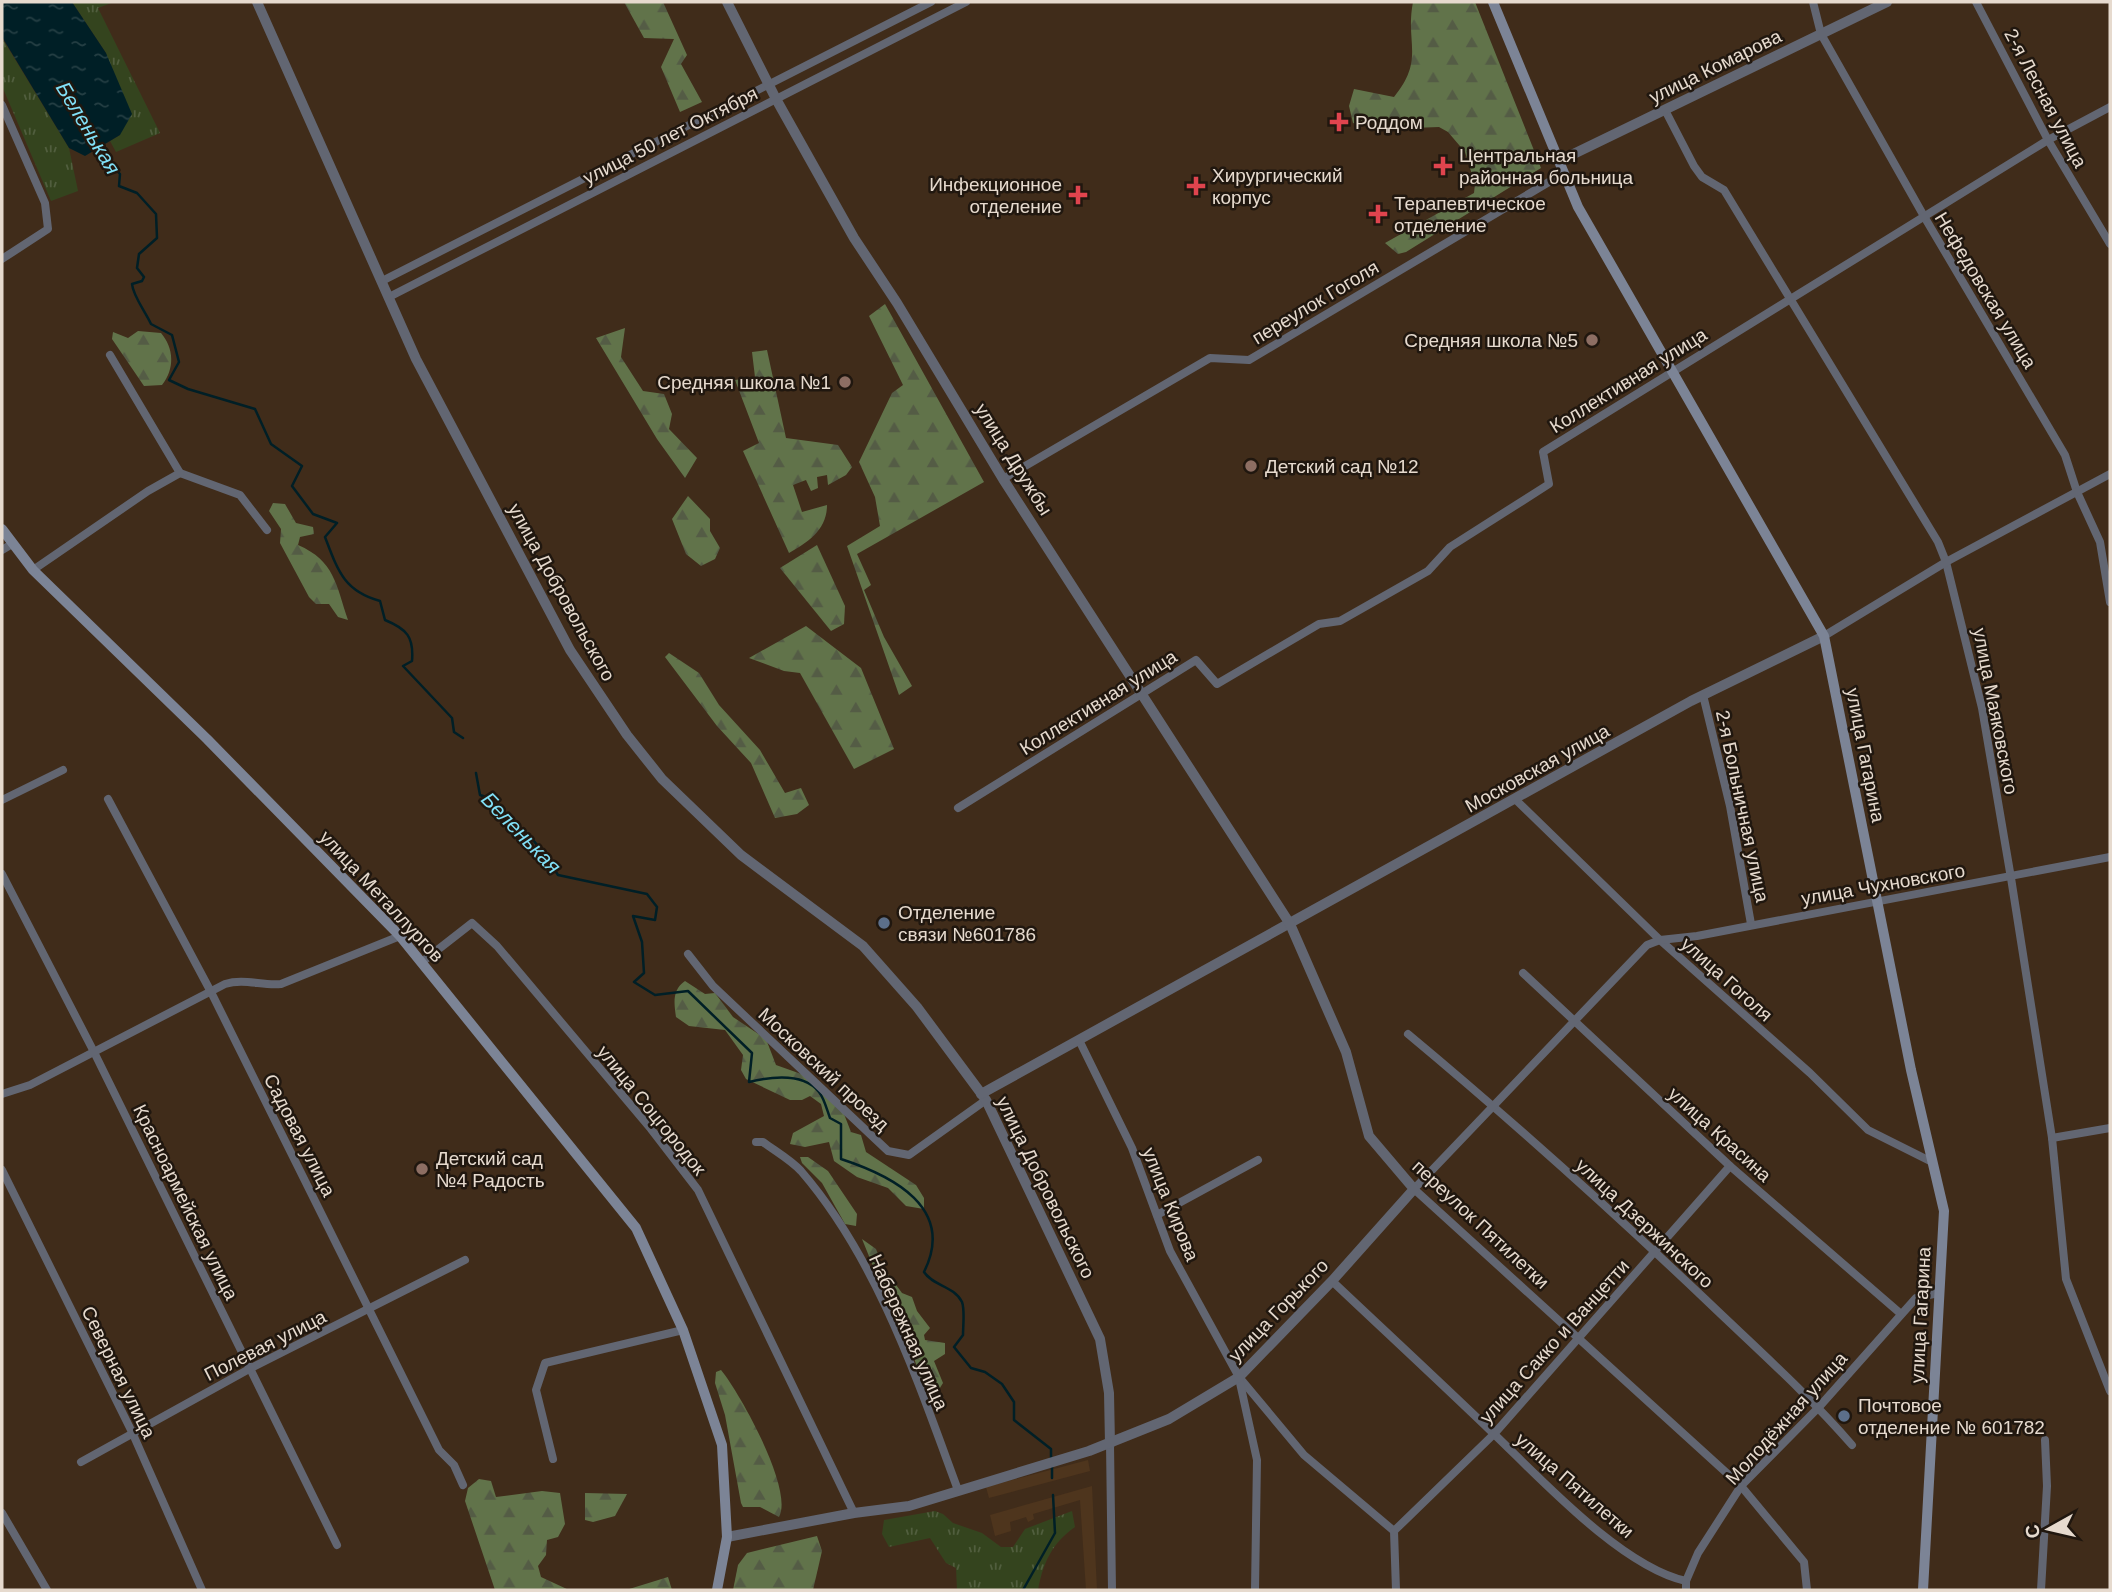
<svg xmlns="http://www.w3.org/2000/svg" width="2112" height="1592" font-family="Helvetica,sans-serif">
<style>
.built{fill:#4e351d}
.grass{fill:url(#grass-tufts)}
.forest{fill:url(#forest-firs)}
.water{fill:url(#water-ripples)}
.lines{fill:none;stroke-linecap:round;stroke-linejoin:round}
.stream{stroke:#001f26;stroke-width:2.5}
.minor{stroke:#626672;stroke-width:8}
.tertiary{stroke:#626672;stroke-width:10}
.secondary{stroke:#7c8496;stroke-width:10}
.health-dot{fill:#e0444e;stroke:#20170f;stroke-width:2.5}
.education-dot{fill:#8d6e63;stroke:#20170f;stroke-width:2.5}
.service-dot{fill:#5c6f8a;stroke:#20170f;stroke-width:2.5}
.labels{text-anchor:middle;stroke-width:5;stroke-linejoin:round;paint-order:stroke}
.street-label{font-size:19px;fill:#e6dace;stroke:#20170f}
.poi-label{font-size:19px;fill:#e6dace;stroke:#20170f;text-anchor:start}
.water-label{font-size:21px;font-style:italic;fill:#81e0f7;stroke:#20170f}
</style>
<defs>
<pattern id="grass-tufts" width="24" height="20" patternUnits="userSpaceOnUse" patternTransform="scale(1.75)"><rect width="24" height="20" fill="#34441e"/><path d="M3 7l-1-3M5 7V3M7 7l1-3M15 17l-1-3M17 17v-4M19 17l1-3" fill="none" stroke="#515e3e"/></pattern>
<pattern id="forest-firs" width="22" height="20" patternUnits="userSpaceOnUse" patternTransform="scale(1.75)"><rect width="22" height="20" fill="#61734a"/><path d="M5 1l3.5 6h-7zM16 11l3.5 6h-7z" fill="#545c45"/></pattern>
<pattern id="water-ripples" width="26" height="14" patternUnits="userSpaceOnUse" patternTransform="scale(1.75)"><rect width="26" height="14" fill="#001f26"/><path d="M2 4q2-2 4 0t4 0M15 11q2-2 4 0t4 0" fill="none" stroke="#253f44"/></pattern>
</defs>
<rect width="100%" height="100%" fill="#402c1a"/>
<g class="built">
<polygon points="1088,1460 1090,1471 989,1498 986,1487"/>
<polygon points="1092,1486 1097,1590 1086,1590 1080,1500 1033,1514 1034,1519 1028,1522 1026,1517 1010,1522 1011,1531 995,1536 990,1515"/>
</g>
<g class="grass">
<polygon points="72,2 114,2 98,8 160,133 116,152 110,141 120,135 106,53"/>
<polygon points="2,38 69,148 78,191 51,201 2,86"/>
<path d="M935 1511 943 1514 953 1523 982 1533 1001 1547H1013L1025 1529 1072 1511 1075 1527C1052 1543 1043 1563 1038 1590H957L956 1568 946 1563 930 1538 889 1547 882 1534 884 1520Z"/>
</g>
<g class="forest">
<polygon points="624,2 663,2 687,55 681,64 702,102 680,112 661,67 674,39 644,38"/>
<path d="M1413 2H1475L1541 168 1406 252 1398 254 1385 243 1474 193 1475 184 1465 152 1448 132 1439 127 1412 128 1377 121 1361 125 1353 123 1349 106 1354 89 1394 97C1425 59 1405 43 1413 2Z"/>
<polygon points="885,304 984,482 857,554 871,585 864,590 884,637 912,686 899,695 847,546 880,526 875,497 859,462 892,393 903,385 869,316"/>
<polygon points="625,328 621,357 643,391 664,394 672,414 669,429 697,458 685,478 657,439 596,338"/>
<path d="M138 331 161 333C174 348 175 369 162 385L144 386 112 339 113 332 128 338Z"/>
<path d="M767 350 786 438 838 445 852 467 846 475 828 485 827 475 817 477 818 488 811 491 806 480 793 485 802 512 827 505C827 530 808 542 789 553L743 451 759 443 735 380 755 377 752 352Z"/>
<polygon points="688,496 710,519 710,531 720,548 715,559 701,566 686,554 672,519"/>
<path d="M273 503 285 504 296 523 313 527 314 534 300 537 298 545C335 561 336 585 348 620L338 617 329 604H316L309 597 280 543 281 529 269 511Z"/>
<polygon points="817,545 845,606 844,624 831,631 780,568"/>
<polygon points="806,626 861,668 894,749 854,769 800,673 784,671 749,658"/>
<polygon points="669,653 699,673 719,705 760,750 785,793 801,788 809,805 797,814 775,818 751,763 717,726 665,657"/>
<path d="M685 981 705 994 715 993 733 1017 766 1039 776 1065 804 1075 844 1114 851 1132 861 1135 866 1152 916 1185 924 1198V1209L906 1206 888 1188 857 1177 834 1161 829 1142 805 1147 790 1144 793 1133 824 1116 821 1104 810 1096 802 1100H790L746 1079 741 1070 743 1055 725 1030 689 1026 676 1017C674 1003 672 990 685 981Z"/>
<polygon points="800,1157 808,1157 828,1171 857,1214 856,1226 845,1224 822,1183 802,1163"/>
<polygon points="862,1239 876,1249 880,1259 878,1265 873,1266"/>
<polygon points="885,1270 902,1293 912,1297 917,1311 930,1328 924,1335 925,1340 945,1343 945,1354 934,1361 943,1383 938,1391 931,1390 921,1379 915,1361 909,1325 897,1314 879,1278 881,1271"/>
<path d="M721 1370C740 1393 794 1490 779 1517L760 1507H743L741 1503 725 1415 715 1383 716 1372Z"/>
<polygon points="479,1479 491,1481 496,1497 542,1491 560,1493 565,1524 558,1537 547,1540 546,1555 538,1566 541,1577 569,1590 495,1590 465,1501 468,1488"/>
<polygon points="585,1493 627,1494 615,1516 593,1522 585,1520"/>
<polygon points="817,1536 822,1551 813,1590 733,1590 738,1565 747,1553"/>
<polygon points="668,1577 672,1590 626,1590"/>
</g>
<polygon class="water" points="2,2 72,2 106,53 132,114 120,135 85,156 69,148 2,37"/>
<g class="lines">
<g class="stream">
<path d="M96 148 120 174 119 186 137 193 156 214 157 238 139 254 137 268 144 277 142 281 132 284C133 296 145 311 151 324L172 335 179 362 169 380 188 389 255 409 271 444 302 466 292 486 313 514 337 523 325 537C338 571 344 591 380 601L385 620C407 629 414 637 412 661L403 666 452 718 454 732 463 738"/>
<path d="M476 773 480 795 492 799 503 818C527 826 545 855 558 875L647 894 657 907 655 920 633 916 642 942 644 973 634 982 655 995 688 991 752 1053 749 1082C770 1077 803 1072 819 1092 824 1098 827 1110 830 1118L841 1124V1159C893 1176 956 1208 924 1272 933 1286 954 1286 962 1302 965 1310 963 1326 963 1335L954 1347 971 1368 985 1372 1002 1384 1014 1402V1420L1051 1449V1458"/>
<polyline points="1052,1464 1052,1478"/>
<polyline points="1023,1590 1055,1533 1053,1495"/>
</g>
<g class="minor">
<polyline points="1813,2 1821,34 1925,218 2065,455 2077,492 2100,542 2110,602"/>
<polyline points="1976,2 2048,140 2110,244"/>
<polyline points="2,105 45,203 48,229 2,259"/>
<polyline points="1665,110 1694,166 1702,177 1724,190 1938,542 1946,562 1982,708 2011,878 2052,1138 2066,1279 2110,1391"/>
<polyline points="382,281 931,2"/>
<polyline points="389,297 966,2"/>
<polyline points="110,355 180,473 240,495 267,530"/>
<polyline points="1003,479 1210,358 1249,360 1564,173"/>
<polyline points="2,550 12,544"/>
<polyline points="33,570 148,491 180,473"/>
<polyline points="1824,636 1946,562 2110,474"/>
<polyline points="1703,695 1730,806 1751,924"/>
<polyline points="108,799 211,992 439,1450 454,1465 463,1485"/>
<polyline points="2,800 63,770"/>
<polyline points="1516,800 1660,940 1810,1073 1868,1130 1932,1162"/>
<polyline points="958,808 1196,660 1217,684 1319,624 1340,621 1428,571 1450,547 1549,484 1543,452 2048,140 2110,107"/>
<polyline points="2,874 94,1052 337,1545"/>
<polyline points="688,954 713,986 888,1151 909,1155 986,1100"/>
<polyline points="422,962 472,923 497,946 651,1129 698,1190 854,1513"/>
<polyline points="1523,973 1730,1166 1901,1314"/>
<path d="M1408 1034C1510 1119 1609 1208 1705 1299 1755 1347 1807 1393 1852 1445"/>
<polyline points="1079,1040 1132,1148 1170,1251 1239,1377 1304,1455 1394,1531 1396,1590"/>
<path d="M2 1094 30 1085 225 984C244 978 262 986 281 984L400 936"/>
<polyline points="2052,1138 2110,1128"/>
<path d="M756 1142H763C775 1151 791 1160 801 1171 878 1260 918 1382 958 1490"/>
<polyline points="2,1170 132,1432 202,1590"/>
<polyline points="1157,1215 1258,1160"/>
<path d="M1332 1281C1386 1332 1440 1382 1494 1434 1541 1479 1622 1567 1686 1581"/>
<polyline points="1240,1383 1257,1460 1255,1590"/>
<polyline points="1110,1444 1112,1590"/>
<polyline points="553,1459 536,1390 545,1363 683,1330"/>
<polyline points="81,1462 251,1368 465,1260"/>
<polyline points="2,1513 47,1590"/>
<polyline points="1394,1531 1494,1434 1730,1166"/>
<polyline points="1686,1590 1686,1581 1698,1553 1741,1486 1819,1407 1916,1298 1938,1293"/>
<polyline points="1807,1590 1804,1562 1741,1486 1414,1189 1647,945 1660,940 1697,936 2110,857"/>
<polyline points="2041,1590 2047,1486 2045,1440"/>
</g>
<g class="tertiary">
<polyline points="257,2 416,359 570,650 627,735 662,779 741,855 863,946 917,1007 986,1100 1100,1339 1109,1393 1110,1444"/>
<polyline points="1559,161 1887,2"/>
<polyline points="981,1094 1691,701 1824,636"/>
<polyline points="727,1537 854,1513 909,1506 1089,1451 1169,1419 1239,1377 1332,1281 1414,1189 1369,1136 1346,1052 1290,924 1003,479 897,303 854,238 776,99 727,2"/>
</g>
<g class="secondary">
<polyline points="1493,2 1578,207 1824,636 1911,1070 1944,1211 1923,1590"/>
<polyline points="2,529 33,570 207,739 400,936 636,1228 683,1330 722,1445 727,1537 717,1590"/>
</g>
</g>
<g class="health-dot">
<path d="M1335.5 111.5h7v7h7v7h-7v7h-7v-7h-7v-7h7z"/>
<path d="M1439.5 155.5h7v7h7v7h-7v7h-7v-7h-7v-7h7z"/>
<path d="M1192.5 175.5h7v7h7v7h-7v7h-7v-7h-7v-7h7z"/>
<path d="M1074.5 184.5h7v7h7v7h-7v7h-7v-7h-7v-7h7z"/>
<path d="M1374.5 203.5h7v7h7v7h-7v7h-7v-7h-7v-7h7z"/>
</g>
<g class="education-dot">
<circle cx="1592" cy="340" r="7"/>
<circle cx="845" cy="382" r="7"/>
<circle cx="1251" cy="466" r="7"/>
<circle cx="422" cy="1169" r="7"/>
</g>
<g class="service-dot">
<circle cx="884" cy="923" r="7"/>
<circle cx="1844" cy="1416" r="7"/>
</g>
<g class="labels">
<g class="street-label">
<text transform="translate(1715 66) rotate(-26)" y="7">улица Комарова</text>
<text transform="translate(2046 98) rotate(62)" y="7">2-я Лесная улица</text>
<text transform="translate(670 135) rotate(-27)" y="7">улица 50 лет Октября</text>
<text transform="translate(1986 290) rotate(59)" y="7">Нефедовская улица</text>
<text transform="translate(1315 302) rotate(-31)" y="7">переулок Гоголя</text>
<text transform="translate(1628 380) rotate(-32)" y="7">Коллективная улица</text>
<text transform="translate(1014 459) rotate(58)" y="7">улица Дружбы</text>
<text transform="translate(562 592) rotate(61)" y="7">улица Добровольского</text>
<text transform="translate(1098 702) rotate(-32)" y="7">Коллективная улица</text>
<text transform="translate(1996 711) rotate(79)" y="7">улица Маяковского</text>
<text transform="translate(1866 755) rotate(79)" y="7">улица Гагарина</text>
<text transform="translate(1537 768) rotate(-29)" y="7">Московская улица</text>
<text transform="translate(1743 806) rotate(78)" y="7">2-я Больничная улица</text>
<text transform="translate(1883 884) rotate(-10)" y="7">улица Чухновского</text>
<text transform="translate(382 896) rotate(47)" y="7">улица Металлургов</text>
<text transform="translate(1727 979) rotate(42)" y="7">улица Гоголя</text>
<text transform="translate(824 1069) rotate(43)" y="7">Московский проезд</text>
<text transform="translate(652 1110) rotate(51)" y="7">улица Соцгородок</text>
<text transform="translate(1720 1134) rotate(42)" y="7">улица Красина</text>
<text transform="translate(300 1135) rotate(63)" y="7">Садовая улица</text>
<text transform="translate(1046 1187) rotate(64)" y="7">улица Добровольского</text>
<text transform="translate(186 1202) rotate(64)" y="7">Красноармейская улица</text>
<text transform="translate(1171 1204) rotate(68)" y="7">улица Кирова</text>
<text transform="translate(1645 1223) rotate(43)" y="7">улица Дзержинского</text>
<text transform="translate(1481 1224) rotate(43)" y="7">переулок Пятилетки</text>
<text transform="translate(1278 1310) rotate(-46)" y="7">улица Горького</text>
<text transform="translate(1920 1315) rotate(-87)" y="7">улица Гагарина</text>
<text transform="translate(909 1332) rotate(66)" y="7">Набережная улица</text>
<text transform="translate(1554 1341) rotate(-48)" y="7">улица Сакко и Ванцетти</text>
<text transform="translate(265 1345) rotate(-27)" y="7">Полевая улица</text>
<text transform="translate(119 1372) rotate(64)" y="7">Северная улица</text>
<text transform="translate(1786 1418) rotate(-48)" y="7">Молодёжная улица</text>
<text transform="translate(1575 1485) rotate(41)" y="7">улица Пятилетки</text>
</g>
<g class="poi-label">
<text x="1355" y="129">Роддом</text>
<text x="1459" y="162">Центральная<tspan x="1459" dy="22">районная больница</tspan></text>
<text x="1212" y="182">Хирургический<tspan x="1212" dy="22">корпус</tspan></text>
<text x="1062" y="191" text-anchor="end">Инфекционное<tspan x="1062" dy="22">отделение</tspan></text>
<text x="1394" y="210">Терапевтическое<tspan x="1394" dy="22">отделение</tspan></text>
<text x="1578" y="347" text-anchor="end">Средняя школа №5</text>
<text x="831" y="389" text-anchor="end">Средняя школа №1</text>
<text x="1265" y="473">Детский сад №12</text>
<text x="898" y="919">Отделение<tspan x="898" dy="22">связи №601786</tspan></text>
<text x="436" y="1165">Детский сад<tspan x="436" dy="22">№4 Радость</tspan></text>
<text x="1858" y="1412">Почтовое<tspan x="1858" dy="22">отделение № 601782</tspan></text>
</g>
<g class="water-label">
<text transform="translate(88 128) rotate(59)" y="7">Беленькая</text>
<text transform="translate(521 833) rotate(46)" y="7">Беленькая</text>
</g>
</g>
<rect width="2112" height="1592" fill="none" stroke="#e6dace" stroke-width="7"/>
<g transform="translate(2049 1529) rotate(262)" stroke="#20170f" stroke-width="5" paint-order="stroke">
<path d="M0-5L12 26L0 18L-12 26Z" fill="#e6dace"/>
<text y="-10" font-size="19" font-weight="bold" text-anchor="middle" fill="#e6dace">С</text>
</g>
</svg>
